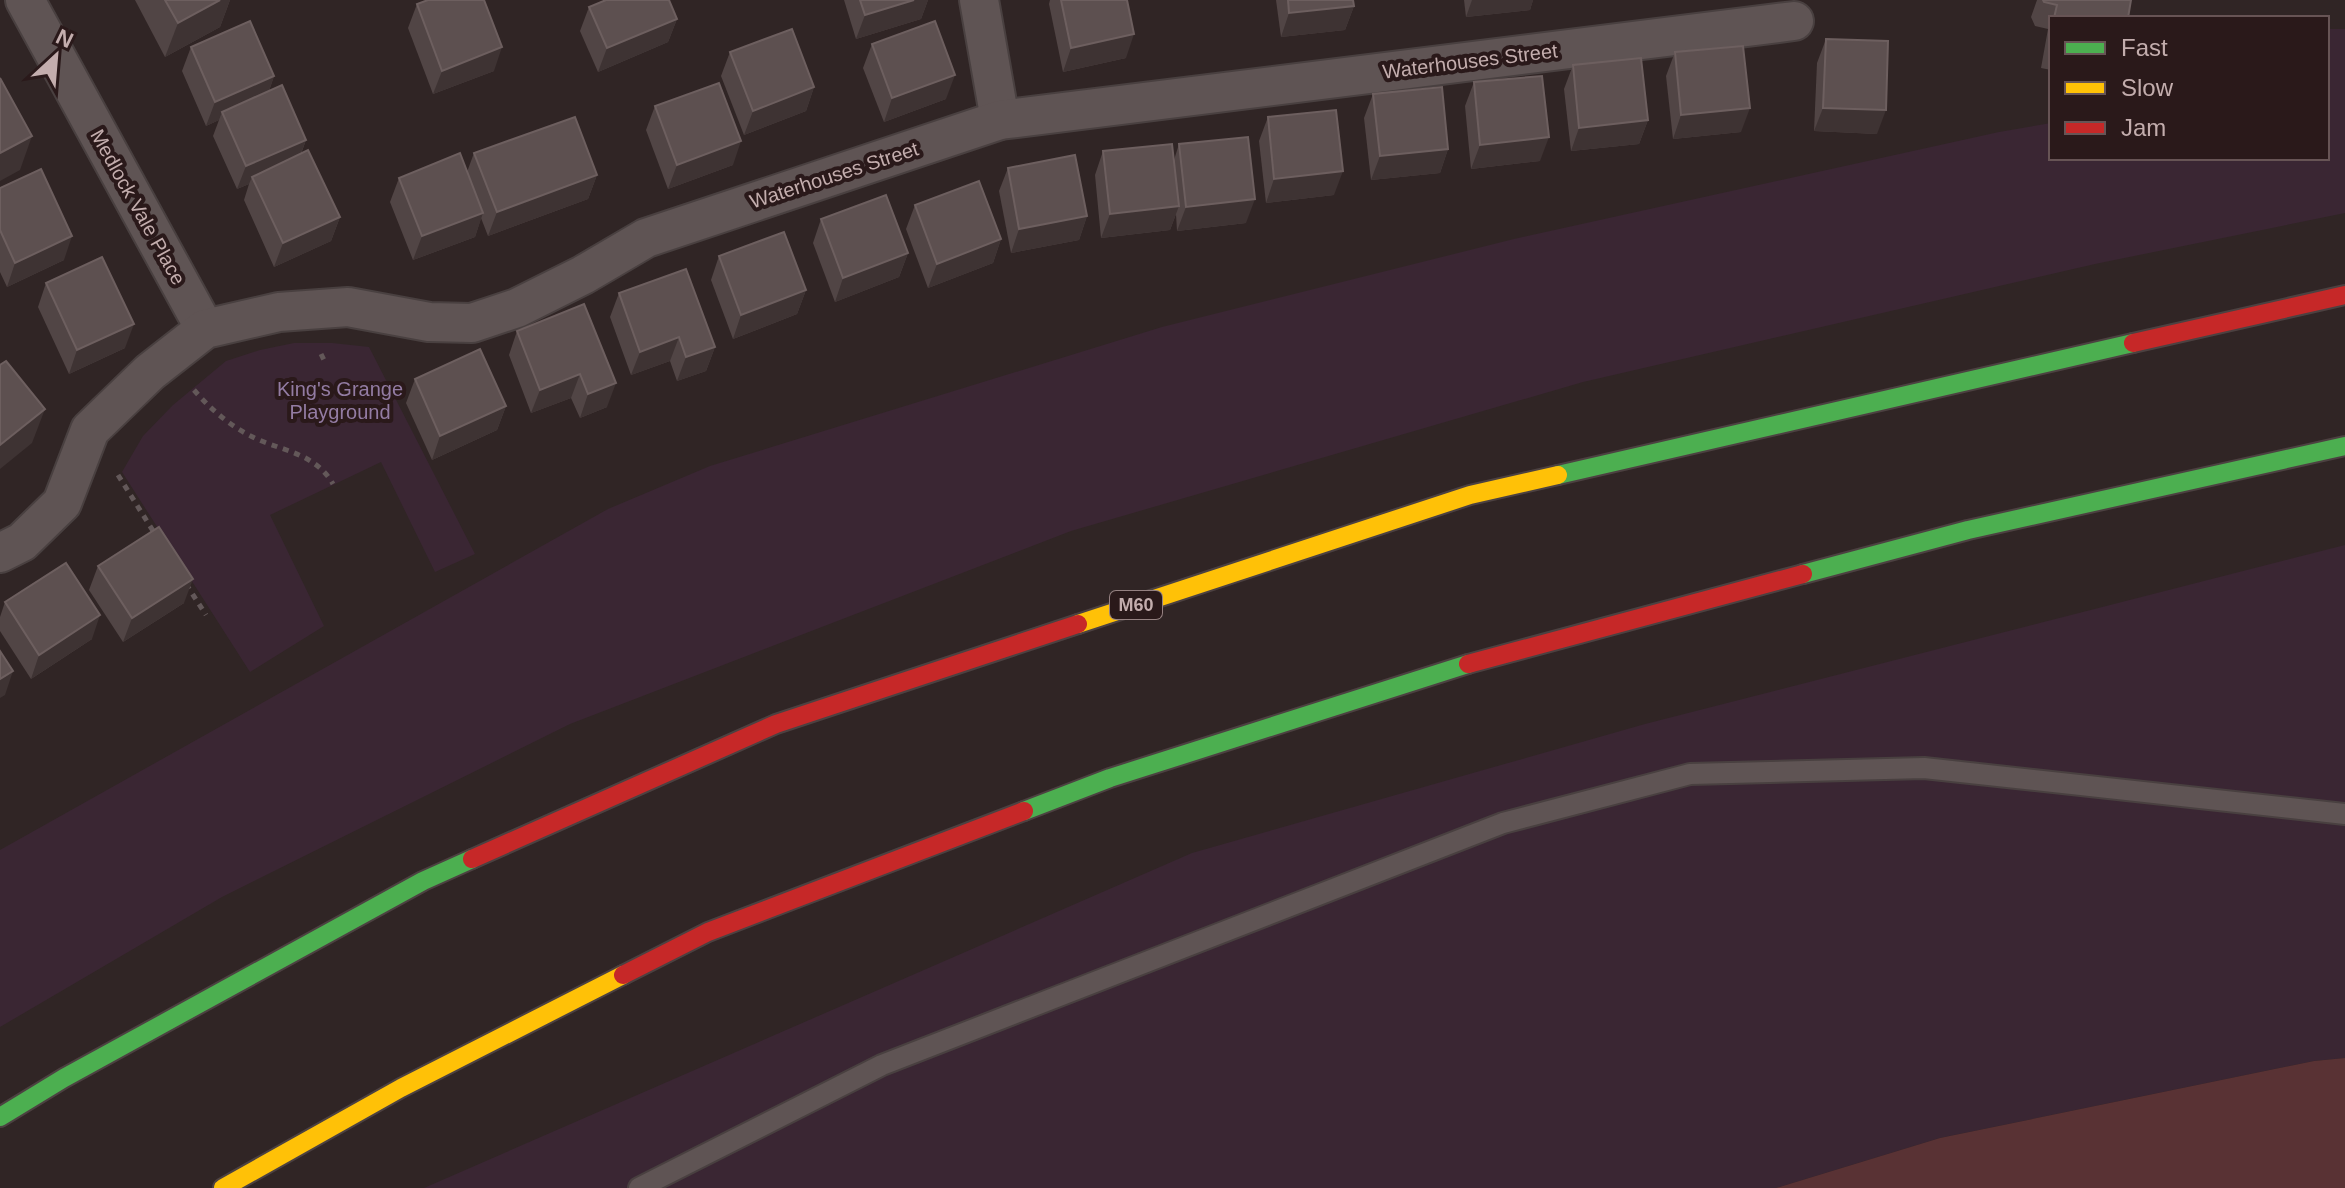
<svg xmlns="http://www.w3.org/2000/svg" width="2345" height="1188" font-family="Arial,sans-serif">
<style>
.green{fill:#3a2633}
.water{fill:#593234}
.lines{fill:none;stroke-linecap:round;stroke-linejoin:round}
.lane-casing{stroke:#494040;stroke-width:24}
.street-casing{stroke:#494040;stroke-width:42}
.fast-casing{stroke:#4c4141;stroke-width:22}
.slow-casing{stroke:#4c4141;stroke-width:22}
.jam-casing{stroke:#4c4141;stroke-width:22}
.path{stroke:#635859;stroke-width:5;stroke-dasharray:6 6;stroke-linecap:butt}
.lane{stroke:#5f5454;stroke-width:20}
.street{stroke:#5f5454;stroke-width:38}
.fast{stroke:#4caf50;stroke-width:18}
.slow{stroke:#ffc107;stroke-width:18}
.jam{stroke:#c62828;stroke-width:18}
.wall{fill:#514545}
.shaded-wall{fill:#3e3333}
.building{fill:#5d5050;stroke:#6d5f5f;stroke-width:2}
.labels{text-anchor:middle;stroke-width:8;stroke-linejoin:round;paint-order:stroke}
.shield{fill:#2a191a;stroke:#958181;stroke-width:2}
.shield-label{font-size:18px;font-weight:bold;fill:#c3adad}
.street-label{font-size:20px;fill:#c3adad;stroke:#2a191a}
.park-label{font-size:20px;fill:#937ca3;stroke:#2a191a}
</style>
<rect width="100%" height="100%" fill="#302525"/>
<g class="green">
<polygon points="2327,29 2345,29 2345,213 2095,264 1583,382 1071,531 570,724 222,897 0,1027 0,850 608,509 710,466 1162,327 1514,239 1999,132 2051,123 2051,158 2327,158"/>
<polygon points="294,343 332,343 369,347 475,554 435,572 381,462 270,515 324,626 250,672 122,472 143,436 173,405 226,361 260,350"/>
<polygon points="2345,545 2345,1058 2314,1061 1940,1138 1776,1188 424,1188 1192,853 1645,724"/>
</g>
<polygon class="water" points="2345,1058 2345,1188 1776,1188 1940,1138 2314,1061"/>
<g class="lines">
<defs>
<polyline id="lane" points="639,1188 882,1065 1503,823 1690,774 1924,768 2345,814"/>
<g id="street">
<polyline points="25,0 205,329"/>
<polyline points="979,0 1000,120"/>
<polyline points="0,553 22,542 62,503 90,430 150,372 205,329 279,312 348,307 429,322 472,323 517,308 583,275 646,238 1000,120 1794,21"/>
</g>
<g id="fast">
<polyline points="1558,475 2133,343"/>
<polyline points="1803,574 1968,530 2345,446"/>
<polyline points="1024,811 1110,778 1468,664"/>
<polyline points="0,1117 64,1078 423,881 472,859"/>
</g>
<g id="slow">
<polyline points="1078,624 1470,495 1558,475"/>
<polyline points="223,1188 401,1088 623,975"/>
</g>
<g id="jam">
<polyline points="2133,343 2345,295"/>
<polyline points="1468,664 1803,574"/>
<polyline points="472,859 776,724 1078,624"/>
<polyline points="623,975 708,932 1024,811"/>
</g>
</defs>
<use href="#lane" class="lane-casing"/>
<use href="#street" class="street-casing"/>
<use href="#fast" class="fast-casing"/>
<use href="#slow" class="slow-casing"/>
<use href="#jam" class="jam-casing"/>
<g class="path">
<polyline points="321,354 326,364"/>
<path d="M194 390C212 411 234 429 259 440 288 452 316 455 333 484"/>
<polyline points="118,475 155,534"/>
<polyline points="186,584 206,615"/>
</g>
<use href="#lane" class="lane"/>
<use href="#street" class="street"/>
<use href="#fast" class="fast"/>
<use href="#slow" class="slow"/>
<use href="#jam" class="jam"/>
</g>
<g class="wall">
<polygon points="135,0 230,0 220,27 165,57"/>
<polygon points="844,0 928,0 921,19 856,39"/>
<polygon points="1050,0 1127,0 1126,58 1063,72 1049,4"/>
<polygon points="1276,0 1353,0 1354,6 1345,30 1281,37"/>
<polygon points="1464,0 1533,0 1530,10 1466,17"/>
<polygon points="2037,0 2131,0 2128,18 2051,18 2051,70 2041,68 2048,29 2035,26 2031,17"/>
<polygon points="417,4 494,71 433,94 408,28"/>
<polygon points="589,7 677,19 668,42 598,72 580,31"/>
<polygon points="1826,39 1877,134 1814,131 1817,63"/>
<polygon points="872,44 946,99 884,122 863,68"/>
<polygon points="191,47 274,76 269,91 306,140 301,154 340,217 331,241 274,267 244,200 249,184 237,189 213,136 219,120 206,126 182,71"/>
<polygon points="730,52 814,87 806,111 744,135 721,76"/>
<polygon points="1675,52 1741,132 1673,139 1666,76"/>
<polygon points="1573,65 1648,120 1639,144 1571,151 1564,89"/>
<polygon points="1474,82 1540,161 1471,169 1465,106"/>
<polygon points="1373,94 1448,149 1440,173 1371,180 1364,118"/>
<polygon points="655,106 733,165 668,189 646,130"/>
<polygon points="1268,117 1334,195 1266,203 1259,141"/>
<polygon points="1179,144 1246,223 1177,231 1176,214 1170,230 1101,238 1095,175 1103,151 1174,160"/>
<polygon points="474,153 597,175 588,199 488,236 481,218 475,237 413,260 390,202 399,178 467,172"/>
<polygon points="1008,168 1087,216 1079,240 1011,253 999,191"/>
<polygon points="0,188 64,260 7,287 0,272"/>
<polygon points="915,205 1001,239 993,263 928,288 906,229"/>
<polygon points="821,219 908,253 899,277 835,302 813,243"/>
<polygon points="719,256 806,290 797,314 733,339 711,280"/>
<polygon points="46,283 125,348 69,374 38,307"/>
<polygon points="619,293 715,347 706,371 677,381 670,361 631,375 610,317"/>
<polygon points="584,304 607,407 580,418 571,398 531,413 509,355 517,331"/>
<polygon points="415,379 506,406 497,430 432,460 406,403"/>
<polygon points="98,566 184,603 123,642 89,590"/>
<polygon points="5,602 92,639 31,679 0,631 0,617"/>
</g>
<g class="shaded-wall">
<polygon points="220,0 230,0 220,27 165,57 178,23"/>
<polygon points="914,0 928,0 921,19 856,39 865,15"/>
<polygon points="1472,0 1533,0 1530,10 1466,17"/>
<polygon points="1354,6 1345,30 1281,37 1289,13"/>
<polygon points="677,19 668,42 598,72 607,48"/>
<polygon points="1134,34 1126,58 1063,72 1071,48"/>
<polygon points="502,47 494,71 433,94 442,71"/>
<polygon points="955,75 946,99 884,122 892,98"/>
<polygon points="274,76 266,100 222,112 219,120 206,126 215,102"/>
<polygon points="814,87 806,111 744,135 753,111"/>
<polygon points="1750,108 1741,132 1673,139 1681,115"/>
<polygon points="1823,108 1886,110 1877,134 1814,131"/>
<polygon points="1648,120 1639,144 1571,151 1579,128"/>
<polygon points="32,136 20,170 0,181 0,153"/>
<polygon points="1549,137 1540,161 1471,169 1480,145"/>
<polygon points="306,140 297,163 252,177 249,184 237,189 246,166"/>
<polygon points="741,141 733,165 668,189 677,165"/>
<polygon points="1448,149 1440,173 1371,180 1380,156"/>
<polygon points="1343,171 1334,195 1266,203 1274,179"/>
<polygon points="597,175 588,199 488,236 497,212"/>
<polygon points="1255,199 1246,223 1177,231 1186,207"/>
<polygon points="1179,206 1170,230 1101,238 1110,214"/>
<polygon points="483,213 475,237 413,260 422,236"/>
<polygon points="1087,216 1079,240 1011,253 1019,229"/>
<polygon points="340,217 331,241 274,267 283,243"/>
<polygon points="72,236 64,260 7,287 15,263"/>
<polygon points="1001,239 993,263 928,288 937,264"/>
<polygon points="908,253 899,277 835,302 843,278"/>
<polygon points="806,290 797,314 733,339 741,315"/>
<polygon points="134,324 125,348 69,374 77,350"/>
<polygon points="679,337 670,361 631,375 640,352"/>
<polygon points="715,347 706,371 677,381 686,357"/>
<polygon points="580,374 571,398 531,413 540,390"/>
<polygon points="616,383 607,407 580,418 588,394"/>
<polygon points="506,406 497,430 432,460 440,436"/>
<polygon points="45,409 32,443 0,469 0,445"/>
<polygon points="193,579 184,603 123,642 132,618"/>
<polygon points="100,615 92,639 31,679 39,655"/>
<polygon points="13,671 5,695 0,698 0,679"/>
</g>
<g class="building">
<polygon points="165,0 220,0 178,23"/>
<polygon points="428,0 484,0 502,47 442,71 417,4"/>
<polygon points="606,0 669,0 677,19 607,48 589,7"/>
<polygon points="860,0 914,0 865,15"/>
<polygon points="1061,0 1127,0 1134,34 1071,48"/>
<polygon points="1288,0 1353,0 1354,6 1289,13"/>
<polygon points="2043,0 2131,0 2128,18 2054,18 2057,5 2044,2"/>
<polygon points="250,21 274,76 215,102 191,47"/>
<polygon points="935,21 955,75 892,98 872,44"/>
<polygon points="792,29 814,87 753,111 730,52"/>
<polygon points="1826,39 1888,41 1886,110 1823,108"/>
<polygon points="1743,46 1750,108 1681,115 1675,52"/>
<polygon points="1641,58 1648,120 1579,128 1573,65"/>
<polygon points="1542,76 1549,137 1480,145 1474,82"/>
<polygon points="0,78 32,136 0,153"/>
<polygon points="719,83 741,141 677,165 655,106"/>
<polygon points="282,85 306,140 246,166 222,112"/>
<polygon points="1442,87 1448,149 1380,156 1373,94"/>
<polygon points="1336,110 1343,171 1274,179 1268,117"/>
<polygon points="575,117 597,175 497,212 474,153"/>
<polygon points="1248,137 1255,199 1186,207 1179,144"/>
<polygon points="1172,144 1179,206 1110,214 1103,151"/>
<polygon points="308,150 340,217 283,243 252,177"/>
<polygon points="460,153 483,213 422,236 399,178"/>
<polygon points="1075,155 1087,216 1019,229 1008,168"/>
<polygon points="41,169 72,236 15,263 0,230 0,188"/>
<polygon points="979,181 1001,239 937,264 915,205"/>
<polygon points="886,195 908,253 843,278 821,219"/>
<polygon points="784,232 806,290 741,315 719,256"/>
<polygon points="102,257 134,324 77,350 46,283"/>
<polygon points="686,269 715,347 686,357 679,337 640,352 619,293"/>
<polygon points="584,304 616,383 588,394 580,374 540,390 517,331"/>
<polygon points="480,349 506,406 440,436 415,379"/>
<polygon points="6,361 45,409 0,445 0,365"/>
<polygon points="159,527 193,579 132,618 98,566"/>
<polygon points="66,563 100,615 39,655 5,602"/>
<polygon points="0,651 13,671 0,679"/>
</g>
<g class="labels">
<rect class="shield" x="1110" y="591" width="52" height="28" rx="6"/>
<g class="shield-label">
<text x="1136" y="611">M60</text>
</g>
<g class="street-label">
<text transform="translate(1470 61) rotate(-7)" y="7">Waterhouses Street</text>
<text transform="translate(834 175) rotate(-18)" y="7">Waterhouses Street</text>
<text transform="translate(138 207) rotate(61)" y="7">Medlock Vale Place</text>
</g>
<g class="park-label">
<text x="340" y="396">King's Grange<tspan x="340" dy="23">Playground</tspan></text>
</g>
</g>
<rect x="2049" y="16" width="280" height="144" fill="#2a191a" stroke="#675455" stroke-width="2"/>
<rect x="2065" y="42" width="40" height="12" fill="#4caf50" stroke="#675455" stroke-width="2"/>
<text x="2121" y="56" font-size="24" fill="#c3adad">Fast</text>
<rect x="2065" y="82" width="40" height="12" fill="#ffc107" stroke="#675455" stroke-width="2"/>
<text x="2121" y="96" font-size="24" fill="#c3adad">Slow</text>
<rect x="2065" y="122" width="40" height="12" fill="#c62828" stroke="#675455" stroke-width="2"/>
<text x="2121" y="136" font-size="24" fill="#c3adad">Jam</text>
<g transform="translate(56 56) rotate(26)" stroke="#2a191a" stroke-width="6" paint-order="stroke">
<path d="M0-6L14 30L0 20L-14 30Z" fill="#c3adad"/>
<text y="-12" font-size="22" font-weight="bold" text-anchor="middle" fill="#c3adad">N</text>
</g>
</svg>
